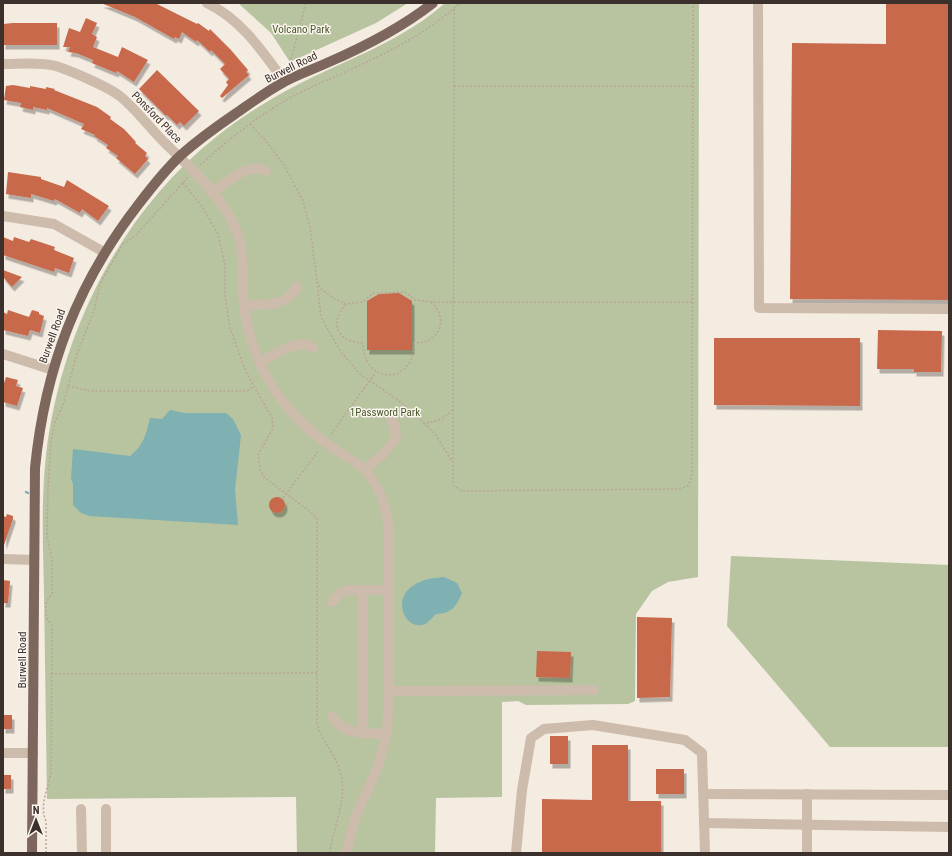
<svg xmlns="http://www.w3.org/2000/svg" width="952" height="856" font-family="'Roboto Condensed',sans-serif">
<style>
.green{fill:#b8c4a0}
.water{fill:#7fb0b2}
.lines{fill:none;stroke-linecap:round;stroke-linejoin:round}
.stream{stroke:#7fb0b2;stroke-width:2.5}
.building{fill:#c8694b;filter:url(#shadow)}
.path{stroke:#b9a596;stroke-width:1.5;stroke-dasharray:2 2;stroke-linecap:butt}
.minor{stroke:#cdbbac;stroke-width:10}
.major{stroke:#7d675c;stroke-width:10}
.labels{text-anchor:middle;stroke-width:3;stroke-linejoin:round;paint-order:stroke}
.park-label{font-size:11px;fill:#4a5a2e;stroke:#fbf5ee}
.street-label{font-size:11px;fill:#3b302b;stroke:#fbf5ee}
</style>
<defs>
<filter id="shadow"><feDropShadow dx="2.5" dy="4.5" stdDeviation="0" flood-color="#0004"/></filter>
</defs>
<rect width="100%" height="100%" fill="#f4ebe1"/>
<g class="green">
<polygon points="238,3 408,3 376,23 290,62 271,33"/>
<path d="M445 3H699L698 577 668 582 652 591 636 614 635 701 628 704 526 705 518 701 502 702V797L436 798 435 853H297L296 797 47 799C46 730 45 661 44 592 43 547 41 500 46 455 60 334 120 213 216 137 240 118 268 100 295 86 345 60 401 42 445 3Z"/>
<polygon points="731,556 949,565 949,747 830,747 727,626"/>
</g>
<g class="water">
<path d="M170 410 185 413H226L233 419 241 435 235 490 238 525 89 516 81 513 73 505V484L71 479 73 449 130 456C144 445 146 434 150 418L162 419Z"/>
<path d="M444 577 457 583 462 593C456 607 452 613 436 614 433 617 430 620 427 623 406 635 387 595 420 582 427 578 436 578 444 577Z"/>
</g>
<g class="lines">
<polyline class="stream" points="26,492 28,493"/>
</g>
<g class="building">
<polygon points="101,3 155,3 197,24 198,23 209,31 210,29 231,50 248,70 246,72 249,75 222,98 220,96 228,85 226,82 229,79 220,69 225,64 211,50 210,52 197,40 196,42 182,32 179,39 175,37 174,39 135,17"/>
<polygon points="886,3 949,3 949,300 790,299 792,43 886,44"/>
<polygon points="86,18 97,23 92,34 97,37 93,47 118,57 122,47 148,60 134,82 117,71 116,73 92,63 93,60 76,53 68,52 70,47 63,47 69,28 80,32"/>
<polygon points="13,23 57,23 57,45 3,45 3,24"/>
<polygon points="157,70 199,111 184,126 180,122 177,125 167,115 166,116 139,89"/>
<polygon points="13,85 30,88 30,86 46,89 46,87 55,89 54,90 97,107 111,117 110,119 124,129 136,142 135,143 147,153 145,156 148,159 135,174 116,158 118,156 106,148 108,145 94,136 95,135 81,129 84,124 47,108 47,110 33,107 33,110 20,107 21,103 4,100 6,86"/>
<polygon points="8,172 41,177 41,179 64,187 67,180 109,206 98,221 82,209 80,213 55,199 54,201 31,194 31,198 6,194"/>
<polygon points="3,237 13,241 14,237 29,242 31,239 55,247 54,250 74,258 69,273 55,268 54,272 3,255"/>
<polygon points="3,270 22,277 12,287 3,277"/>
<polygon points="399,293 412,301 412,350 367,350 367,301 379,294"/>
<polygon points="8,310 29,317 32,310 39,312 39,314 44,316 40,333 30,330 28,336 3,330 3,312 7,314"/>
<polygon points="878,330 942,331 941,372 914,372 914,369 877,369"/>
<polygon points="714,338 860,338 860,406 714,405"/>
<polygon points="6,377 18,380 16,386 23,388 17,406 3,402 3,386"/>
<circle cx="277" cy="505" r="8"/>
<polygon points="7,514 13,516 13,519 4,545 3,516 6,517"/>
<polygon points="3,580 10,581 8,603 3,603"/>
<polygon points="637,617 672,618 670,697 637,698"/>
<polygon points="537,651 571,652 570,678 536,677"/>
<rect x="3" y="715" width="9" height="14"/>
<rect x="550" y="736" width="18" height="28"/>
<polygon points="592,745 628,745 628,801 661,801 661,853 542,853 542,799 592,800"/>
<rect x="656" y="769" width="28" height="25"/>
<rect x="3" y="775" width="8" height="14"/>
</g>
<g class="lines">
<g class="path">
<polyline points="454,9 453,485 462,491 678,489 688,486 692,476 693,3"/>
<polyline points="289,67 306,3"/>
<polyline points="454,86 693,86"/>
<polyline points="250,124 266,141 284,165 303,201 310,227 317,281 321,289 333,298 346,304 363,302 373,293 405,292 415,300 431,302 692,302"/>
<path d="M200 165C231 137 264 111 301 92 358 65 413 46 460 3"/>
<path d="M183 183 201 205 218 234 225 264V296L230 328 246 372 272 418 273 428 258 455 260 470 264 477 313 514 317 519V723C321 740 334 752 339 768 350 796 333 825 330 853"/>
<path d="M317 282 321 317 340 351 361 375 397 399 424 423C436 422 444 419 452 410"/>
<path d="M346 304C328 324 338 342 363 343 363 386 415 385 414 343 439 344 450 319 431 302"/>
<polyline points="68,386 91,391 247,391 254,386"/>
<polyline points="424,423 436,435 451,460"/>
<polyline points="331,434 376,372"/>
<polyline points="283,498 319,450"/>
<polyline points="51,674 317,673"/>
<path d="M46 853V821C39 806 48 788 51 773L52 626 46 617V602L52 594V559L47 536 48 487 51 441 55 422 63 405 77 354 94 311 99 288 103 278 123 244 136 235 188 177"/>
</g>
<g class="minor">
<path d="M207 3C242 20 262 51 284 81"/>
<polyline points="758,3 759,308 949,309"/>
<path d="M3 64C20 64 40 62 56 66 71 71 109 87 121 97 138 111 151 130 167 145 194 172 227 200 239 238 244 255 242 273 243 291 244 320 253 353 268 379 282 405 301 424 325 442 336 451 349 457 360 466 379 482 387 508 389 531V691L387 734 377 769 355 818 346 853"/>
<path d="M211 193C227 183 248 161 266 171"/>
<polyline points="3,216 54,224 104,252"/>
<path d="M245 307C269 301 282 310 297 287"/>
<polyline points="3,354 53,370"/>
<path d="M260 362C274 356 299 336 313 348"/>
<polyline points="364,470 383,454 396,438 395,427 391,419"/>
<polyline points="3,559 34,560"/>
<polyline points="363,590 363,732"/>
<polyline points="332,602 341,592 349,590 388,590"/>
<polyline points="389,691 594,690"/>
<path d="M332 716C341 736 368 733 387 734"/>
<polyline points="3,753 33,753"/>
<polyline points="704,794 949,795"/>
<polyline points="81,809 82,853"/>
<polyline points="704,823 949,827"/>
<polyline points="106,853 106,809"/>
<polyline points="516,853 522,790 531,738 544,729 593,725 685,740 702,753 705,853"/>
<polyline points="807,853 807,794"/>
</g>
<path class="major" d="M32 853 35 468C45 368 77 284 138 205 151 188 165 170 181 155 198 140 216 127 235 114 251 103 267 91 284 82 298 74 314 69 329 62 366 46 401 28 433 3"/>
</g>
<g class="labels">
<g class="park-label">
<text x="301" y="33">Volcano Park</text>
<text x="385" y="416">1Password Park</text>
</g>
<g class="street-label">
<text transform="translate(291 67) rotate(-26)" y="4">Burwell Road</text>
<text transform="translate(157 117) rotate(46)" y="4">Ponsford Place</text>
<text transform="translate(52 336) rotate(-70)" y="4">Burwell Road</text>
<text transform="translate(22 660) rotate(-90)" y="4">Burwell Road</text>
</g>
</g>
<rect width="952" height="856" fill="none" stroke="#3b302b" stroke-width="8"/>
<g transform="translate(36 820)" stroke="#fbf5ee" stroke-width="3" paint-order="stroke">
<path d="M0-3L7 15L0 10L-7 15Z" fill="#3b302b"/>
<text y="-6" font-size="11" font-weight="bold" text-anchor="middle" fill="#3b302b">N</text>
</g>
</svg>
